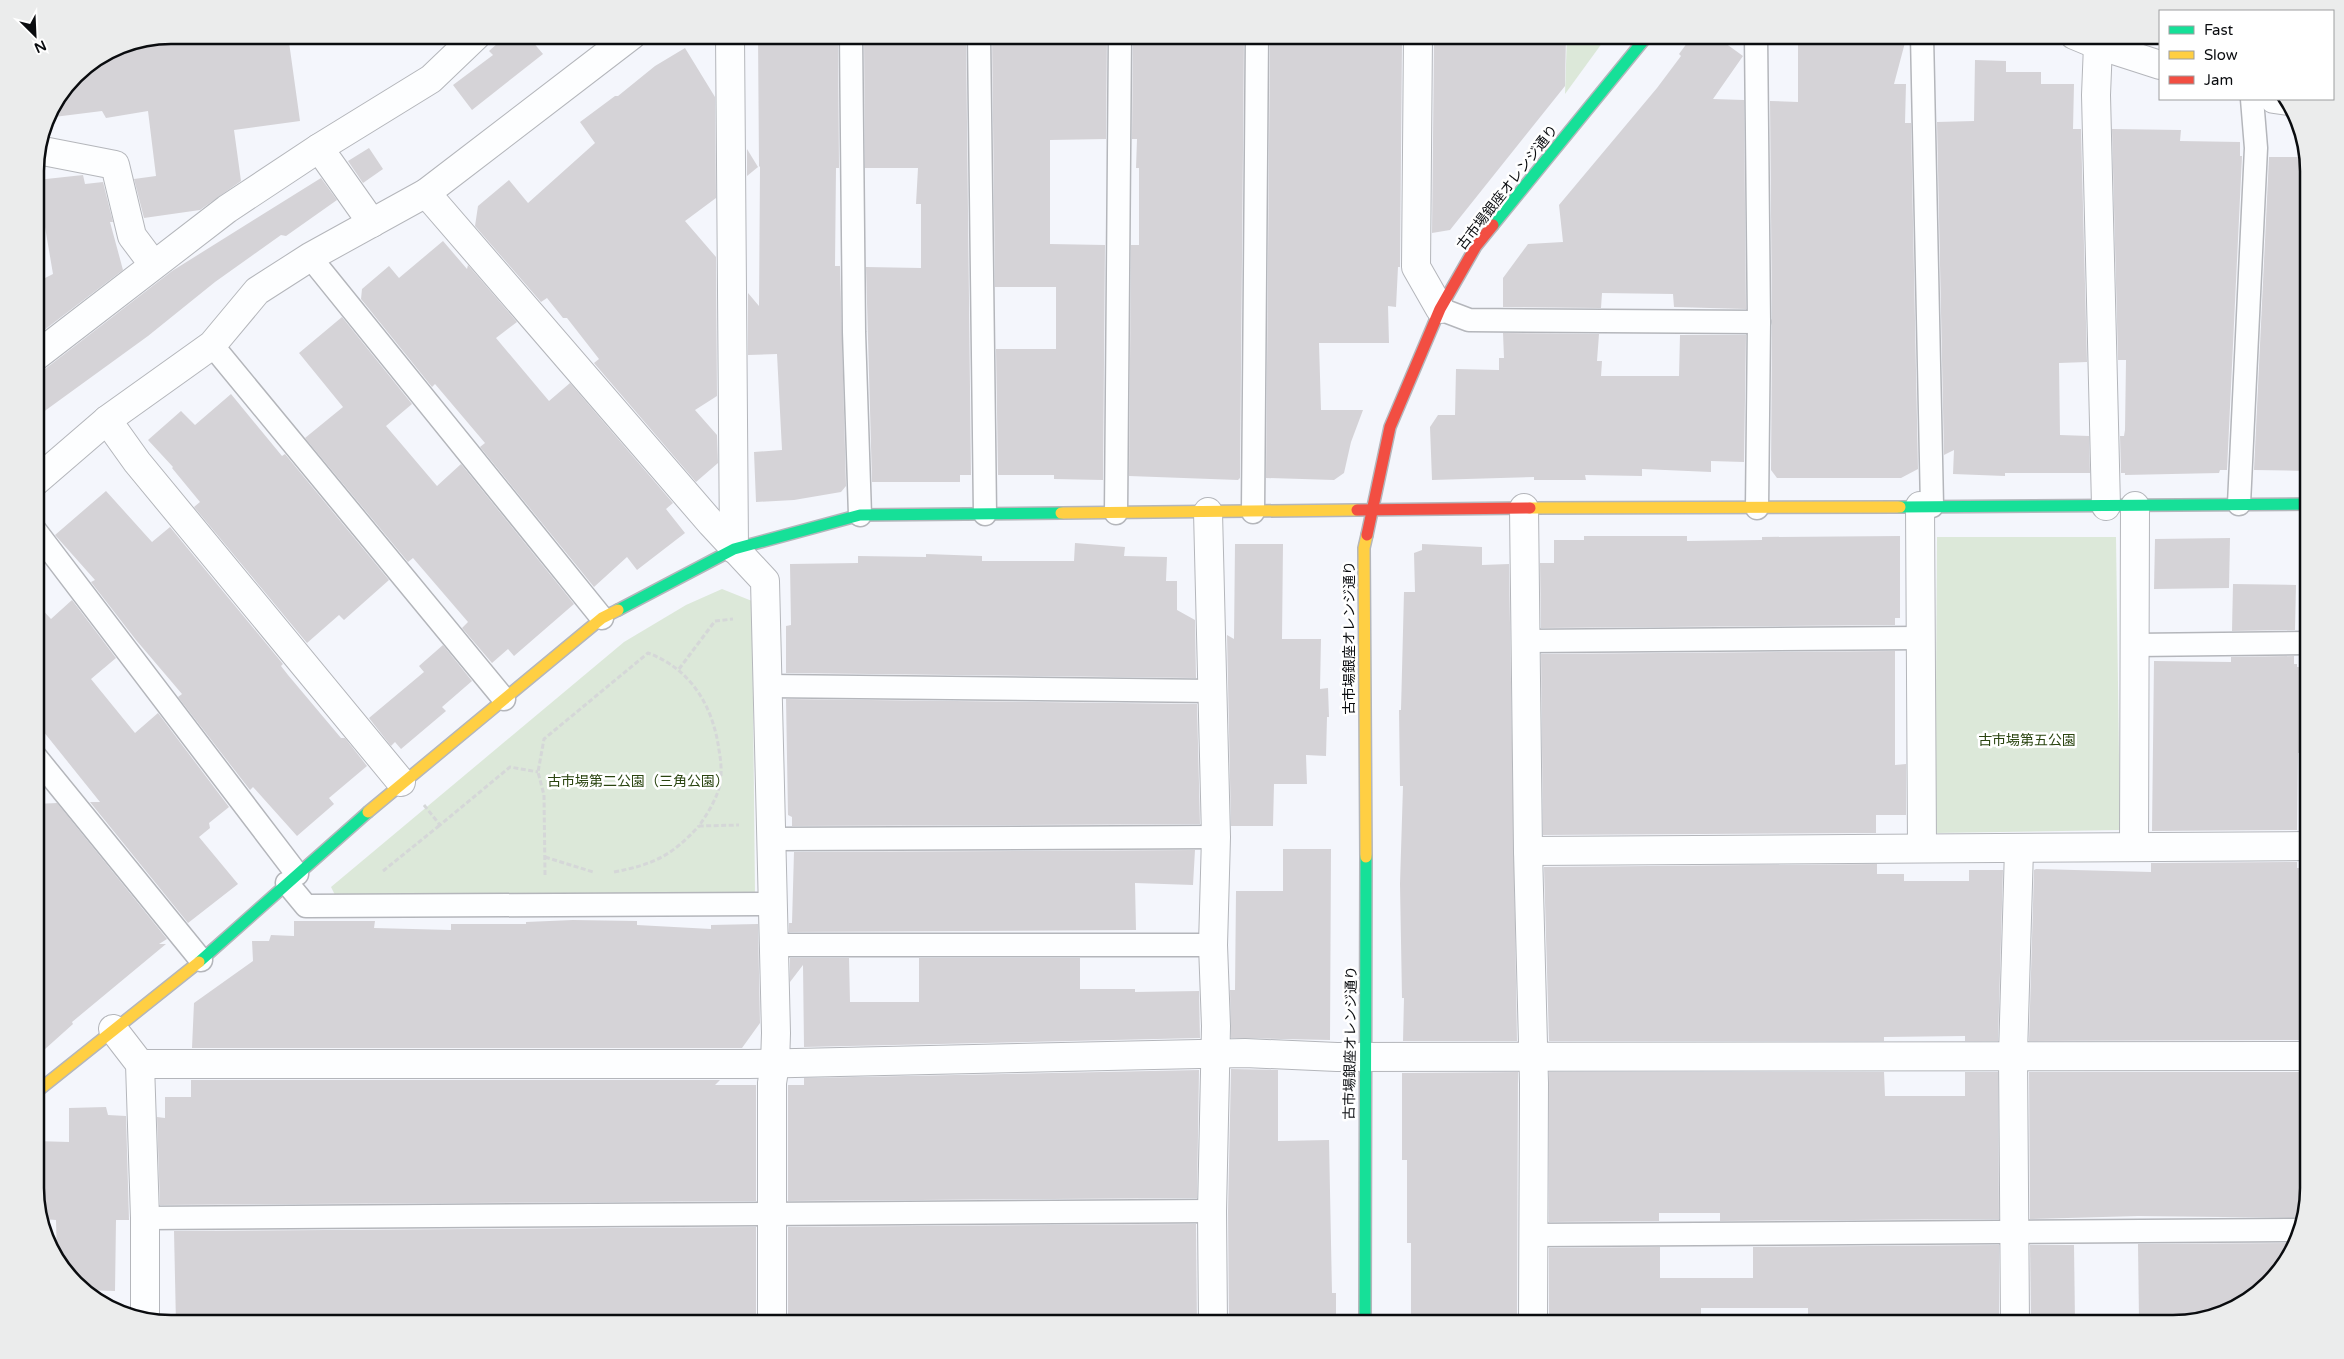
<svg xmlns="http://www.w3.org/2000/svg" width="2344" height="1359" font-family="'Varela Round','Noto Sans JP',sans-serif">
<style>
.green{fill:#dce8d9}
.building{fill:#d5d3d7}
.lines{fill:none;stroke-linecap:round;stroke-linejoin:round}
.lane-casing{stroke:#b4b6bb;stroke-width:25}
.street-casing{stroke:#b4b6bb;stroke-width:30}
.fast-casing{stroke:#b4b6bb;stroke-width:14}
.slow-casing{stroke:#b4b6bb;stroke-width:14}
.jam-casing{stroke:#b4b6bb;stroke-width:14}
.path{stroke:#d5d7d8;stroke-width:3;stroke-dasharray:5 2.5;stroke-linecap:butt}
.lane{stroke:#fdfeff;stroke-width:22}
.street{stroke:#fdfeff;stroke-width:28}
.fast{stroke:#16e098;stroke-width:11}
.slow{stroke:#ffcf43;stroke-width:11}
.jam{stroke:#f24e42;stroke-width:11}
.labels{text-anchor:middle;stroke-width:5;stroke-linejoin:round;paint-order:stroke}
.street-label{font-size:14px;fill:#0a0c0f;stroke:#fff}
.park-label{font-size:14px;fill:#2a4410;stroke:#fff}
.rim{fill:none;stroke:#0a0c0f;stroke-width:2.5}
</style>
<rect width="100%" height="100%" fill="#f4f6fc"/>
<g class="green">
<polygon points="1567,35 1608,35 1565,94"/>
<polygon points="1937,537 2116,537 2120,830 1935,833"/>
<polygon points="722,589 752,601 755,895 337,899 331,887 624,642 686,605"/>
</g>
<g class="building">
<polygon points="171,35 288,35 300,121 234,130 241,181 200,210 144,218 134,179 156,176 148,111 106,118 102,111 46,118 75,75 119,45"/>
<polygon points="507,35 527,35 543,54 472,110 453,85 493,55 489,51"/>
<polygon points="758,35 838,35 839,168 836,168 835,266 840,266 846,486 841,492 794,500 756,502 754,452 782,450 777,354 748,355 748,293 759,306 760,166 759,167"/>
<polygon points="919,35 966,35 971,475 960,475 960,482 872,482 866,267 921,268 921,204 916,204 918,168 865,168 864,39 919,37"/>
<polygon points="992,35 1107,35 1106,139 1050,140 1050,244 1105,245 1103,480 1054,479 1054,475 998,475 996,349 1056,349 1056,287 995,287"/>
<polygon points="1133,35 1239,35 1239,38 1244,38 1240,478 1238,480 1129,476 1131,245 1139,245 1139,168 1136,168 1137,139 1132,139"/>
<polygon points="1445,35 1566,35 1565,86 1450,230 1432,233 1434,43 1445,43"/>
<polygon points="1693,35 1714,35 1743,56 1713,99 1744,100 1746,309 1674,307 1673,294 1602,293 1601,308 1503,307 1503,278 1528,244 1563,242 1559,205 1657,88 1681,56 1679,54"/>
<polygon points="1798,35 1907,35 1894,84 1906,84 1905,123 1911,123 1918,469 1901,478 1777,478 1771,470 1772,322 1770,101 1798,102"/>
<polygon points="1337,36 1371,36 1374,42 1402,43 1400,267 1398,267 1396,307 1388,306 1389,343 1319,343 1321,410 1363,410 1351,442 1344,473 1334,480 1266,478 1270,38 1337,39"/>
<polygon points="685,48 715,97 716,198 685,221 716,257 717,396 695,410 717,435 718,463 696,482 594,363 599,359 567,318 563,318 547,298 541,302 475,226 478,206 509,180 528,203 595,143 580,122 615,96 618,96 655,66"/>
<polygon points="1975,60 2006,61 2006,72 2041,72 2041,84 2074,84 2073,129 2081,129 2087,362 2059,363 2060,435 2089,436 2090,473 2005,473 2005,476 1953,474 1954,450 1944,455 1937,122 1974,121"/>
<polygon points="2112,129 2181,130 2180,141 2240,142 2240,156 2242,156 2227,470 2220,470 2219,473 2125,475 2125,473 2121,473 2120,436 2124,436 2125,430 2126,360 2118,360"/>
<polygon points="369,148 383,169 363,183 348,161"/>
<polygon points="747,149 758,167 747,176"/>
<polygon points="2269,157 2307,157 2309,162 2309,471 2254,470"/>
<polygon points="83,175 85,184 103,182 113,222 110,222 123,270 35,337 35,283 53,274 37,180"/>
<polygon points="321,178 337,200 286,236 281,235 215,282 148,336 35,418 35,372 45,369 172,271"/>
<polygon points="443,241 467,269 468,265 517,322 496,338 549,401 570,383 673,503 666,509 685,533 637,570 627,557 594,587 480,447 485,443 435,384 432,387 361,299 362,289 389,266 399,278"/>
<polygon points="342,317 412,404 386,426 437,486 461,464 574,604 514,656 508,649 492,663 462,628 468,622 413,558 408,562 305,438 343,407 299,353"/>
<polygon points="1503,333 1599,334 1597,361 1602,361 1601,376 1679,376 1680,335 1746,335 1744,462 1711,461 1711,472 1642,469 1642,476 1585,475 1586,480 1534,480 1534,477 1432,480 1430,427 1438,415 1455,415 1456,369 1499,370 1499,358 1504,358"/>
<polygon points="231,394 282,456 285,454 389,580 344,620 339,615 307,643 194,507 200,502 172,468 173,467 148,440 181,411 195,425"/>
<polygon points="106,491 152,542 170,527 283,664 281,666 288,675 341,738 345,738 367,766 329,798 334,804 297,836 253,787 250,790 178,697 182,694 136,640 91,582 95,580 55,535"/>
<polygon points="1584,536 1687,536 1687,541 1762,540 1762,537 1900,536 1900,618 1895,618 1895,625 1541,628 1540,563 1554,563 1554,540 1584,540"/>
<polygon points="2230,538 2229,588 2154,589 2155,539"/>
<polygon points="1075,543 1125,547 1124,556 1167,557 1166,581 1177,581 1177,610 1195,620 1196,678 786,673 786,626 791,625 790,564 858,563 858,556 926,557 926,554 982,556 982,561 1074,561"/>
<polygon points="1235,544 1283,544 1282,639 1321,639 1320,689 1328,688 1329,717 1327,717 1326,756 1306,755 1307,784 1274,784 1273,826 1231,826 1227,635 1234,639"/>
<polygon points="1422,544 1482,547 1482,565 1509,564 1517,1041 1403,1041 1404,998 1402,998 1400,884 1403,786 1400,786 1399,710 1401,710 1404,592 1415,592 1414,553 1422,550"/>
<polygon points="2233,584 2296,585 2295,630 2232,631"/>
<polygon points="72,600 116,658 91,679 135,733 158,713 229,807 209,823 210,828 199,837 238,884 188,923 90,802 100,802 35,721 35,602 51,619"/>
<polygon points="443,645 472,681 442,707 446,711 401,749 395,742 391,746 369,718 424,672 419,666"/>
<polygon points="1895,651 1895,765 1906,764 1906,815 1876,815 1876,833 1543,835 1541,654"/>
<polygon points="2294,656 2294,664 2297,664 2297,667 2309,667 2309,753 2298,753 2297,830 2152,831 2154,661 2231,662 2231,657"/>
<polygon points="786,699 1197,704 1200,824 792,826 792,817 788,815"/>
<polygon points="57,803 167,939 159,944 166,944 72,1022 73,1024 35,1058 35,804"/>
<polygon points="1283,849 1331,849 1330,1040 1231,1038 1230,990 1235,990 1236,891 1283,891"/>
<polygon points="1195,850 1193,885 1135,883 1136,930 789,932 789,923 792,923 794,852"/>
<polygon points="2297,862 2297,868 2309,868 2309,1015 2301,1015 2301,1040 2029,1041 2034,870 2036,869 2151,872 2151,863"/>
<polygon points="1877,864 1877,874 1904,874 1904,881 1969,881 1969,870 2003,870 1998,1041 1965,1041 1965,1036 1884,1037 1884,1041 1549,1041 1544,867"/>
<polygon points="573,920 637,921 637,925 711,929 711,925 758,924 760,1023 742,1048 192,1048 194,1003 253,961 252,941 269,941 271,935 294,936 294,921 375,921 374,928 451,930 451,924 526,924 526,922"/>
<polygon points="790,958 849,958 850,1002 919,1002 919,958 1080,958 1080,989 1135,989 1135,992 1199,991 1200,1038 804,1047 803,965 790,982"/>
<polygon points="1231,1069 1278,1070 1278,1141 1329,1140 1332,1293 1336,1293 1336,1324 1229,1324 1228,1211"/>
<polygon points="1199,1070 1197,1198 788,1201 788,1085 804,1085 804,1078"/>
<polygon points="1518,1072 1517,1319 1513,1319 1513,1323 1411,1321 1411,1243 1407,1243 1407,1160 1402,1160 1402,1073"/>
<polygon points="1549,1072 1884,1072 1885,1096 1965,1096 1965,1072 1998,1072 1999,1219 1720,1221 1720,1213 1659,1213 1659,1221 1549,1222"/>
<polygon points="2029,1072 2301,1072 2301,1086 2309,1086 2309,1188 2301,1218 2138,1216 2030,1219"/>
<polygon points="191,1080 720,1080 715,1085 756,1085 756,1201 160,1205 157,1117 165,1118 165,1097 191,1097"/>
<polygon points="106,1107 108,1115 126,1116 129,1220 116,1220 115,1291 87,1290 57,1260 56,1220 42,1219 35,1197 35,1141 69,1142 69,1108"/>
<polygon points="1196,1224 1197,1324 788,1324 788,1227"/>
<polygon points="756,1227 756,1324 176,1324 174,1231"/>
<polygon points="2294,1243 2291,1256 2239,1306 2189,1320 2139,1320 2138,1244"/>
<polygon points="1999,1245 1999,1322 1994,1322 1994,1324 1958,1324 1958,1319 1847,1317 1847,1320 1808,1320 1808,1308 1701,1308 1701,1324 1630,1324 1630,1319 1549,1319 1549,1248 1660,1247 1660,1278 1753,1278 1753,1247"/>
<polygon points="2030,1245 2074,1245 2075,1322 2031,1322"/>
</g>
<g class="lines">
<defs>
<g id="lane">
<polyline points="851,35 854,332 860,515"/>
<polyline points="979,35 985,514"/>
<polyline points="1756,35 1759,322 1757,508"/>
<polyline points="1922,35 1932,506"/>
<polyline points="310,257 602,618"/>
<polyline points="1440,309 1469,320 1759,322"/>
<polyline points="212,345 504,699"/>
<polyline points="2239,504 2256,148 2252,99"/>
<polyline points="1253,512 1257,35"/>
<polyline points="1116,513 1120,35"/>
<polyline points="35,530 297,874"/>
<polyline points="1526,641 1921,638"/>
<polyline points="2135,645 2309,643"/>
<polyline points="769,686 1214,691"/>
<polyline points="35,756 201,960"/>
<polyline points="772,839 1216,837"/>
<polyline points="287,883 306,906 772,904"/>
<polyline points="773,945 1213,945"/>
<polyline points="145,1218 1212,1211"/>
<polyline points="1533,1235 2298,1230"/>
</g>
<g id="street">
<polyline points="730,35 734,549"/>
<polyline points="1418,35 1416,267 1440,309"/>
<polyline points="2074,35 2098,45 2160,65"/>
<polyline points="2098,45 2096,95 2106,506"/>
<polyline points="2274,99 2288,101"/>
<polyline points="319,148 372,223"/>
<polyline points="38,150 115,165 132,236 153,264"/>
<polyline points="426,193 711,523 765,581 776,1033 775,1064 772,1083 772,1324"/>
<polyline points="35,357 227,209 319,148 431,79 477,35"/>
<polyline points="107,420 137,462 401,782"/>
<polyline points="35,482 107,420 212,345 257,291 310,257 426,193 632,35"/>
<polyline points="1920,506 1922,847"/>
<polyline points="1524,508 1528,851 1534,1083 1533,1324"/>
<polyline points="1208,512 1216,837 1213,945 1216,1026 1212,1211 1213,1324"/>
<polyline points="2134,847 2135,506"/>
<polyline points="1528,851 2309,846"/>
<polyline points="113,1029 140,1064 145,1218 145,1317"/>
<polyline points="140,1064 748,1064 1245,1053 1337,1057 2309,1056"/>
<polyline points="2015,1324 2013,1055 2019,849"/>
</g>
<g id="fast">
<polyline points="1493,225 1648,35"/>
<polyline points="1900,507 2309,504"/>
<polyline points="618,610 734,549 860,515 1061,513"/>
<polyline points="199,962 368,812"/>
<polyline points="1365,1324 1366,857"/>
</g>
<g id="slow">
<polyline points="1530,508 1900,507"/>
<polyline points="1061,513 1357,510"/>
<polyline points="368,812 602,618 618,610"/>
<polyline points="1366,857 1364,548 1367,535"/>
<polyline points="35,1093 199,962"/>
</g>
<g id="jam">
<polyline points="1357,510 1530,508"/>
<polyline points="1367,535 1390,427 1440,309 1476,246 1493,225"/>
</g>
</defs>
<use href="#lane" class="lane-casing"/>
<use href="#street" class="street-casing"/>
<use href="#fast" class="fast-casing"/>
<use href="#slow" class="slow-casing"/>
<use href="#jam" class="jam-casing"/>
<g class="path">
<polyline points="679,669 715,621 733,619"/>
<polyline points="424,805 440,825 510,767 538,772"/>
<polyline points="545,857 593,872"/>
<polyline points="383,871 440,825"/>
<path d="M614 872C655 864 671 856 699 826"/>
<path d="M545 875 544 795 538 772 544 739 648 653C691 669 713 706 719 750 721 760 722 774 720 784 717 799 707 814 699 826L739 825"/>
</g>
<use href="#lane" class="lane"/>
<use href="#street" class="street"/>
<use href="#fast" class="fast"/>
<use href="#slow" class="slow"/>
<use href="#jam" class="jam"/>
</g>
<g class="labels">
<g class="street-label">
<text transform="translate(1507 187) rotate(-52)" y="5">古市場銀座オレンジ通り</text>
<text transform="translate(1349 638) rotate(-90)" y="5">古市場銀座オレンジ通り</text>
<text transform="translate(1350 1043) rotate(-89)" y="5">古市場銀座オレンジ通り</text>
</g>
<g class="park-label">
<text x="2027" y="745">古市場第五公園</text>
<text x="638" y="786">古市場第二公園（三角公園）</text>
</g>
</g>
<path d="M0 0H2344V1359H0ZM171 44H2173A127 127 0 0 1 2300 171V1188A127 127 0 0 1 2173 1315H171A127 127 0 0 1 44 1188V171A127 127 0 0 1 171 44Z" fill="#ebecec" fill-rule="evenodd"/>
<path class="rim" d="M171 44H2173A127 127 0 0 1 2300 171V1188A127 127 0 0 1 2173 1315H171A127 127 0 0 1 44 1188V171A127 127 0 0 1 171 44Z"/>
<rect x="2159" y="10" width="175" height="90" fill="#ffffff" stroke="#9d9e9f"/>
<rect x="2169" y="26" width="25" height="8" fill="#16e098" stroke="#9d9e9f"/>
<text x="2204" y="35" font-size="15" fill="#0a0c0f">Fast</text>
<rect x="2169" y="51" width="25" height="8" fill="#ffcf43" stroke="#9d9e9f"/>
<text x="2204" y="60" font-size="15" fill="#0a0c0f">Slow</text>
<rect x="2169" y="76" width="25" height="8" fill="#f24e42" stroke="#9d9e9f"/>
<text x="2204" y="85" font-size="15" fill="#0a0c0f">Jam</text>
<g transform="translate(35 35) rotate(156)" stroke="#ffffff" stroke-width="4" paint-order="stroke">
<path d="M0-4L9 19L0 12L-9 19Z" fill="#0a0c0f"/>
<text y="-8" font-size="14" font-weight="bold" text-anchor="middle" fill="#0a0c0f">N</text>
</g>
</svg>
